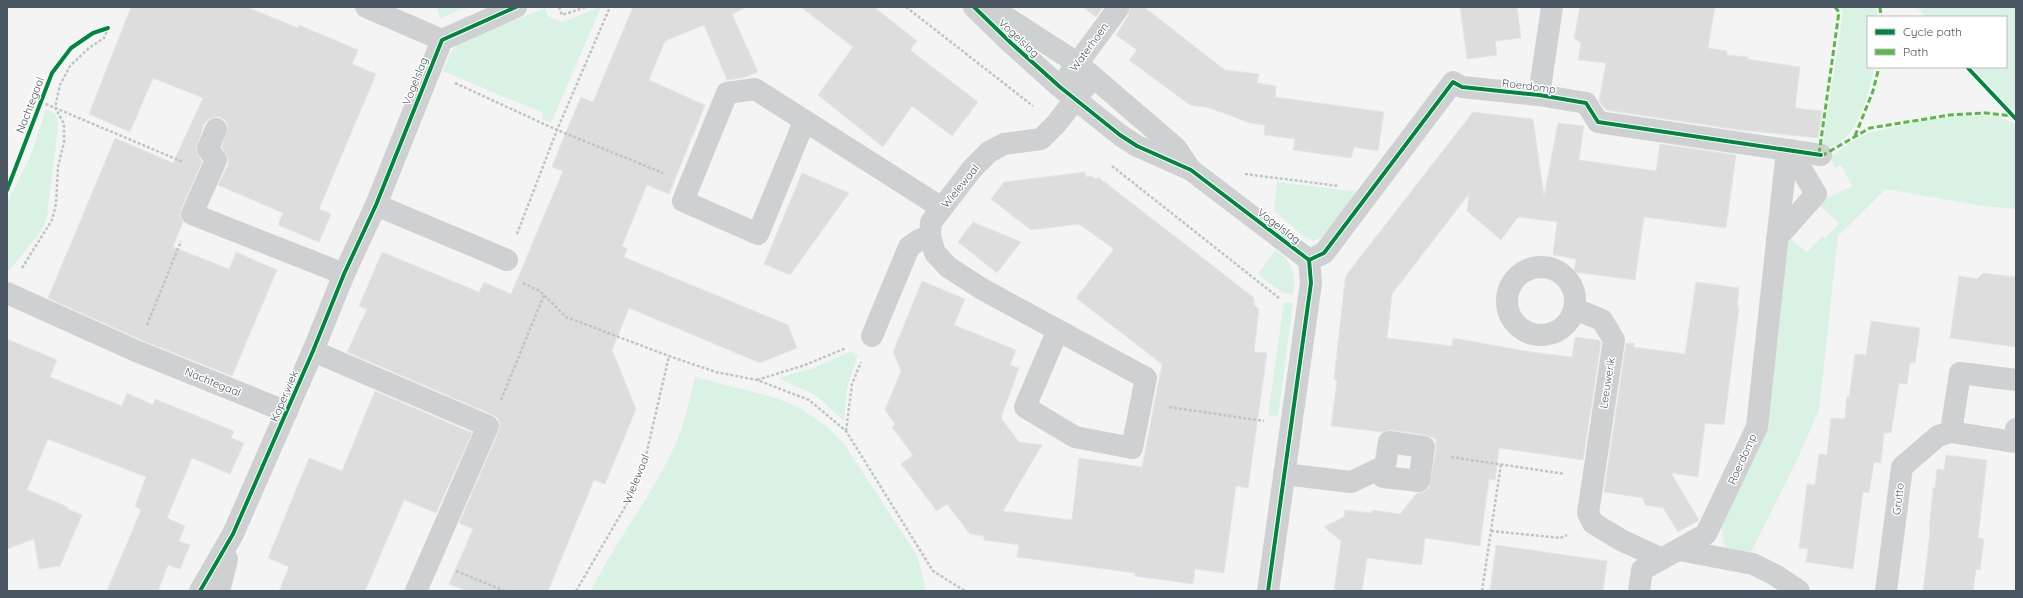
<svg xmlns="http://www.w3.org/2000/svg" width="2023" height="598" font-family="Quicksand,sans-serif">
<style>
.green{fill:#d9f2e3}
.building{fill:#ddddde;stroke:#e5e6e7}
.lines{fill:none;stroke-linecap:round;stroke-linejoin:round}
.path{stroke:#bcc7c4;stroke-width:2.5;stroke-dasharray:3 2;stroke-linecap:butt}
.minor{stroke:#ced0d2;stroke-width:22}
.quiet{stroke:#58b947;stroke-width:3;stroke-dasharray:6 3;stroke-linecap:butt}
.cycleway-casing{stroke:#fff;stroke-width:6}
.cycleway{stroke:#00873e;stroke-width:4}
.labels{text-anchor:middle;stroke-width:3;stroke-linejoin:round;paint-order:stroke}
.street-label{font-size:11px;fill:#4a5661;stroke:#fff}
</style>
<rect width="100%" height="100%" fill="#f4f4f4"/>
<g class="green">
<polygon points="437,7 464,7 464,8 440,18"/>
<polygon points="601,7 551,123 542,119 543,113 443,71 451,52 459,43 472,37 545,8 548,16 562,22"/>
<path d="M1839 7H1876L1877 17H1868V67H1874C1868 96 1857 146 1822 149L1843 13Z"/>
<polygon points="1917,7 2016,7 2016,113 1972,67 2006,67 2006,17 1926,17"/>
<path d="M46 109C57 114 58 117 58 128L47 216 42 230 7 273V203L30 157Z"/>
<polygon points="1962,116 1996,116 2016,124 2016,209 1982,206 1886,189 1838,236 1819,410 1796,462 1751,552 1727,550 1724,545 1721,527 1744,479 1787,241 1789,238 1807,252 1823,236 1825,238 1839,223 1820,206 1821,201 1852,186 1841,165 1835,168 1830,157 1853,141 1869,133 1923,120"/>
<polygon points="1277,182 1359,192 1326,235 1314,241 1305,237 1274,211"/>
<path d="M1276 250C1292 262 1297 275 1293 294L1283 293 1258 274Z"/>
<polygon points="1284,302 1293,303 1278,416 1268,415"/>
<polygon points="851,351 858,355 847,388 844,421 815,395 778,378 814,368"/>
<path d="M695 377 773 397 800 408 827 427 844 444 917 555 926 591H591C617 538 656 491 679 436 686 418 690 396 695 377Z"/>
</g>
<g class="building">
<polygon points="131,7 247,7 298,28 299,25 358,50 352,64 376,74 319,209 331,214 319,242 278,225 283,213 218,185 228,165 228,158 222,147 228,127 226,121 220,117 215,117 209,119 204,124 196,150 202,162 181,209 180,216 183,222 173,247 229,269 236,252 277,270 232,376 141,340 48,298 115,138 173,163 203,98 153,78 130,132 89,114"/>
<polygon points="633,7 747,7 732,14 758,72 742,78 727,80 704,25 665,41 649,80 705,105 669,194 647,185 622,246 627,249 624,257 788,325 797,348 760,363 629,308 612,350 636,409 605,484 594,480 548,591 467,591 449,584 473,529 459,523 499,431 500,424 498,418 493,415 347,352 367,309 359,306 382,252 479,292 484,282 511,294 563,171 552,167 563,139 581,97 593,102"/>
<polygon points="801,7 874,7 917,41 910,50 978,102 952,136 912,106 883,147 818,95 853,47"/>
<polygon points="1083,7 1103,7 1096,17"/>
<polygon points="1131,7 1144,7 1225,70 1259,74 1257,83 1276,86 1275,97 1384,112 1378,151 1354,147 1351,158 1293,150 1295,139 1264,135 1265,125 1250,123 1210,108 1190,105 1129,60 1137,50 1116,35 1129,14"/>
<polygon points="1460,7 1517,7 1521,38 1495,41 1497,55 1467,59"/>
<polygon points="1580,7 1715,7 1708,48 1727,51 1727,55 1748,57 1747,59 1800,67 1795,108 1822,111 1818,138 1740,130 1606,110 1599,101 1606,63 1578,60 1581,43 1574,38"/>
<polygon points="1473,112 1533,119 1544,196 1558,123 1584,126 1579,160 1656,171 1660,144 1736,155 1726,228 1644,217 1635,280 1574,272 1576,259 1553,255 1557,222 1518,217 1501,240 1467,211 1469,194 1392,294 1387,338 1452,346 1453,338 1531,352 1572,357 1575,337 1599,340 1601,343 1583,460 1499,448 1495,480 1489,479 1480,546 1425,538 1422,565 1367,558 1362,591 1334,591 1341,541 1324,527 1344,517 1345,510 1372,513 1372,510 1400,514 1417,493 1424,492 1429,488 1436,449 1436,439 1426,435 1391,430 1382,432 1331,426 1337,380 1334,379 1345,280 1347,274"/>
<polygon points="1085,172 1086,177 1092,176 1096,179 1098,177 1221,272 1254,298 1254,305 1259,309 1254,352 1267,353 1248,488 1236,486 1224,573 1195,569 1193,584 1135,576 1135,573 1017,557 1019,545 984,540 984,536 970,534 947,504 937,511 901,464 913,455 892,427 895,424 885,410 901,371 893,352 922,281 965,299 954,325 1016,350 1010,365 1019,368 1001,418 1019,442 1042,445 1003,511 1072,520 1079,458 1142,467 1162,364 1076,298 1114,249 1079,224 1031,230 991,199 1004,182"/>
<polygon points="802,173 849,193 790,275 764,264"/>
<polygon points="973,222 1021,242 997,273 958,242"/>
<polygon points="1983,273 2016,277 2016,347 1950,338 1959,276 1977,279"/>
<polygon points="1696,282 1739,288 1737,307 1739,308 1724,425 1705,423 1698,477 1671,473 1699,520 1678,532 1663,508 1645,505 1643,498 1604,492 1626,343 1634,343 1634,347 1685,354"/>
<polygon points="1871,321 1920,328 1915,363 1910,363 1907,384 1899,383 1891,433 1884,433 1881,463 1874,462 1869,493 1863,492 1853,569 1806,562 1808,549 1799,548 1807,484 1815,485 1819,454 1827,455 1831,418 1845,419 1847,397 1849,397 1855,354 1866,355"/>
<polygon points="7,339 57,360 50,377 122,406 127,393 153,405 155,399 234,431 231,438 244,443 230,474 192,458 167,518 185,526 179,541 190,545 180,569 168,565 158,591 107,591 141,510 135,506 146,477 48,439 27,490 68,507 67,509 82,515 60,566 39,569 34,539 7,549"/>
<polygon points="375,391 472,433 436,513 404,500 365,591 279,591 289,567 268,558 309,458 342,471"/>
<polygon points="1946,455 1987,460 1978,538 1984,539 1980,570 1976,569 1973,591 1923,591 1930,532 1929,531 1933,488 1935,488 1937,469 1944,470"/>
<polygon points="1496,545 1607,561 1603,591 1490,591"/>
</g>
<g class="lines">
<g class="path">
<polyline points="559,7 562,15 586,7"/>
<polyline points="906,7 1033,106"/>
<polyline points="455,83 557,130 663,173"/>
<polyline points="41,102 183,162"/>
<polyline points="1112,166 1279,298"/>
<polyline points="1245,174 1339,186"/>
<polyline points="517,234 557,130 610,7"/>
<polyline points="22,268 52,220 56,204 58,167 64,142 64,124 55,107 60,85 70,66 89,48 104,38 108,28"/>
<polyline points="523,283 540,291 566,317 669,356 716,372 757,380 809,400 846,431 933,571 965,591"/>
<polyline points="147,325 181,241"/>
<polyline points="757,380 805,365 846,348"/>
<polyline points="501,400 544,295"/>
<polyline points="1169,407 1264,421"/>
<polyline points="846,431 852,384 861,362"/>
<polyline points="1451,457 1565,474"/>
<polyline points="1491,531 1560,538 1567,535"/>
<polyline points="456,571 505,591"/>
<polyline points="576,591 632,495 644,464 669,356"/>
<polyline points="1482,591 1501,464"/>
</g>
<g class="minor">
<polyline points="366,7 442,40"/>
<polyline points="974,7 1011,43 1060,87 1120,135 1137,146 1191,170 1309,260 1311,283 1268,591"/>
<polyline points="985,7 1009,19 1077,63 1176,148 1190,169"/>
<polyline points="1069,75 1119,7"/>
<polyline points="1539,95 1552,7"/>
<polyline points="804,122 758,234 683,201 727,93 755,89 942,208"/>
<polyline points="216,129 208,149 216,160 192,214 344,274"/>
<polyline points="376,205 507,260"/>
<polyline points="930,236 935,253 948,267 982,289 1146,378 1132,448 1075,437 1025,407 1058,330"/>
<polyline points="1777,238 1816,194 1790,150"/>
<polyline points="1309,260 1324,253 1453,82 1462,87 1539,95 1586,103 1598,122 1821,155"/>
<circle cx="1541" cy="301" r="34"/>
<polyline points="7,293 136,351 287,412"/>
<polyline points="1575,309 1602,320 1614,340 1588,513 1593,523 1621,540 1662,559"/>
<polyline points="872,336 909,247 919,240 930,236 931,222 942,208 972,169 989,152 1004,144 1041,139 1056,124 1093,77"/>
<polyline points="313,351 488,426 416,591"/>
<polyline points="1951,432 1960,373 2016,380"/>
<polyline points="1284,474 1351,482 1385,466 1389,442 1424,447 1419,481 1383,477 1385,466"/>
<polyline points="1679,550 1753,564 1775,575 1799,591"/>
<polyline points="200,591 233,534 313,351 344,274 376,205 442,40 516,7"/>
<polyline points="219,591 227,559"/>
<polyline points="1639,591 1642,570 1706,534 1757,427 1787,150"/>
<polyline points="1886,591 1902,467 1938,436 1951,432 2014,442 2016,429"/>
</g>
<g class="quiet">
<polyline points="1880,7 1881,17"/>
<polyline points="1855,136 1873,91 1879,67"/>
<polyline points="1819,154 1839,12 1835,7"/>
<polyline points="1821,155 1825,154 1870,128 1950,115 1986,113 2013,116"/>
</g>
<defs>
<g id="cycleway">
<polyline points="974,7 1011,43 1060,87 1120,135 1137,146 1191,170 1309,260 1311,283 1268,591"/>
<polyline points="1967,67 2016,119"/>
<polyline points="7,190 52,73 71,48 93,33 108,28"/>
<polyline points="1309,260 1324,253 1453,82 1462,87 1539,95 1586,103 1598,122 1821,155"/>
<polyline points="200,591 233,534 313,351 344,274 376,205 442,40 516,7"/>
</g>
</defs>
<use href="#cycleway" class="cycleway-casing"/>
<use href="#cycleway" class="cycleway"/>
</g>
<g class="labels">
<g class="street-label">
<text transform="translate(1019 38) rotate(43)" y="4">Vogelslag</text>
<text transform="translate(1089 47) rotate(-54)" y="4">Waterhoen</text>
<text transform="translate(415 81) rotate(-68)" y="4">Vogelslag</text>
<text transform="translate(1529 86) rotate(7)" y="4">Roerdomp</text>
<text transform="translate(30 105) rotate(-69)" y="4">Nachtegaal</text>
<text transform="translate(960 186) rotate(-51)" y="4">Wielewaal</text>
<text transform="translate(1279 226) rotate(37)" y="4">Vogelslag</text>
<text transform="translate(213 382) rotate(22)" y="4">Nachtegaal</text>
<text transform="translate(1607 383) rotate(-81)" y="4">Leeuwerik</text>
<text transform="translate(284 396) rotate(-67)" y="4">Koperwiek</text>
<text transform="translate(1742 459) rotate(-66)" y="4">Roerdomp</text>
<text transform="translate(636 479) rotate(-68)" y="4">Wielewaal</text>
<text transform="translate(1898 499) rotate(-83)" y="4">Grutto</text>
</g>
</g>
<rect width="2023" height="598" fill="none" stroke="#4a5661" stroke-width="16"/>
<rect x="1867" y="16" width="140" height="52" fill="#ffffff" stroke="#b7bbc0"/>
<rect x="1875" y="29" width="20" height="6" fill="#00873e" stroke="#b7bbc0"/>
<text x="1903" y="36" font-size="12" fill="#4a5661">Cycle path</text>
<rect x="1875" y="49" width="20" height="6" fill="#58b947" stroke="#b7bbc0"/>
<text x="1903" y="56" font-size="12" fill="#4a5661">Path</text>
</svg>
